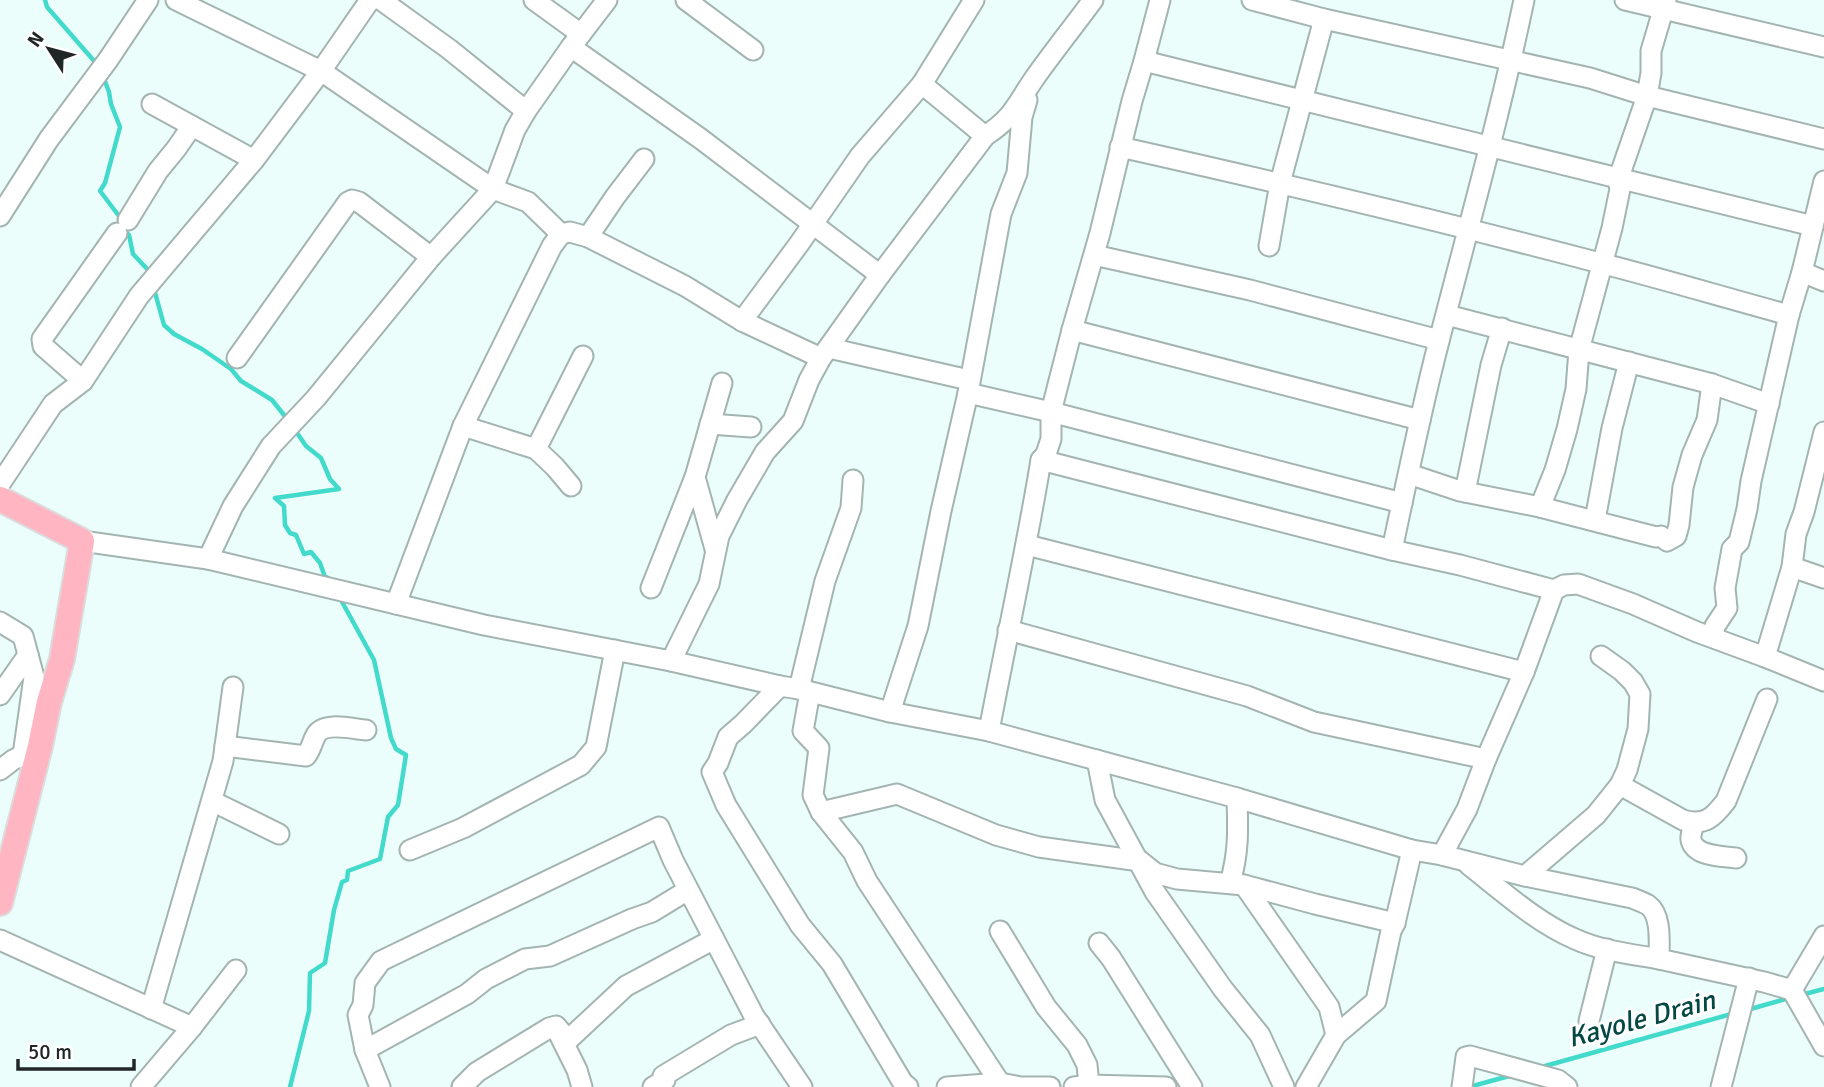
<svg xmlns="http://www.w3.org/2000/svg" width="1824" height="1087" font-family="Signika,sans-serif">
<style>
.lines{fill:none;stroke-linecap:round;stroke-linejoin:round}
.stream{stroke:#42dacb;stroke-width:4.5}
.minor-casing{stroke:#a3b4b1;stroke-width:23}
.major-casing{stroke:#dbdcdc;stroke-width:28}
.minor{stroke:#fff;stroke-width:19}
.major{stroke:#ffb5c2;stroke-width:24}
.labels{text-anchor:middle;stroke-width:6;stroke-linejoin:round;paint-order:stroke}
.water-label{font-size:28px;font-style:italic;fill:#034842;stroke:#fff}
</style>
<rect width="100%" height="100%" fill="#ecfefb"/>
<g class="lines">
<g class="stream">
<polyline points="45,0 47,7 95,62"/>
<polyline points="103,76 109,92 111,104 120,127 105,183 100,191 119,216 121,222"/>
<polyline points="124,230 129,235 133,254 150,272"/>
<polyline points="154,289 164,325 174,334 202,349 231,369 241,381 272,400 288,420"/>
<polyline points="295,430 306,446 321,458 330,479 339,489 275,498 284,506 285,525 290,533 296,535 304,554 311,552 320,563 325,577 328,578"/>
<polyline points="1801,995 1824,989"/>
<polyline points="1747,1010 1789,998"/>
<polyline points="1538,1068 1735,1013"/>
<polyline points="290,1087 309,1011 310,973 325,963 334,910 342,882 347,880 348,871 380,859 388,817 398,805 406,755 396,749 391,738 374,660 341,600"/>
<polyline points="1469,1087 1513,1075"/>
</g>
<defs>
<g id="minor">
<polyline points="176,0 321,71 493,189 528,202 561,234"/>
<polyline points="381,0 449,49 526,111"/>
<polyline points="534,0 581,34"/>
<polyline points="686,0 753,50"/>
<polyline points="974,0 922,84 985,136"/>
<polyline points="1252,0 1324,19 1590,78 1647,96 1824,139"/>
<polyline points="1625,0 1824,47"/>
<polyline points="571,47 701,139 880,275"/>
<path d="M1144 61C1367 115 1590 173 1813 226"/>
<polyline points="152,104 254,160"/>
<path d="M1120 147C1281 183 1441 221 1600 263 1663 279 1726 298 1789 315"/>
<polyline points="0,216 49,139 108,60 148,0"/>
<polyline points="128,220 158,171 176,149 192,126"/>
<polyline points="588,237 615,197 644,159"/>
<polyline points="1269,246 1280,183 1324,19"/>
<polyline points="1094,255 1250,290 1439,340"/>
<polyline points="1802,272 1824,281"/>
<polyline points="1447,315 1712,384 1769,404"/>
<polyline points="742,321 799,244 860,156 922,84"/>
<polyline points="1072,330 1420,420"/>
<polyline points="829,348 969,380"/>
<polyline points="237,358 348,202 352,200 359,202 431,257"/>
<polyline points="83,381 43,346 42,339 117,233"/>
<polyline points="968,393 1051,412 1402,503"/>
<polyline points="710,424 751,427"/>
<polyline points="463,426 536,449 555,467 571,486"/>
<polyline points="536,449 583,356"/>
<polyline points="1041,460 1392,550 1460,565 1554,590"/>
<polyline points="1409,474 1460,491 1540,507 1656,537 1661,536 1667,541 1676,536 1679,525 1683,487 1692,455 1707,420 1712,384"/>
<polyline points="695,477 722,383"/>
<polyline points="0,484 53,404 83,381 139,296 254,160 321,71 370,0"/>
<polyline points="1465,492 1491,365 1502,328"/>
<polyline points="1540,507 1555,470 1567,429 1576,389 1579,350 1612,228 1620,189 1618,180 1647,96 1651,73 1651,51 1666,0"/>
<polyline points="1595,520 1612,428 1629,362"/>
<path d="M82 541 208 559 484 625 671 661 780 686 799 689 890 712 989 731 1237 798 1412 850 1442 855 1525 876 1632 898C1637 900 1643 902 1648 905 1662 915 1659 943 1659 959L1764 982 1792 990 1824 1046"/>
<polyline points="1027,545 1524,672"/>
<path d="M1392 550C1407 480 1421 410 1439 341 1468 228 1500 115 1524 0"/>
<polyline points="208,559 233,506 271,446 316,398 431,257 493,189 515,130 526,111 571,47 607,0"/>
<polyline points="1792,567 1824,578"/>
<polyline points="651,588 695,477 715,549"/>
<polyline points="396,604 463,426 552,246 561,234 570,232 588,237 685,286 742,321 821,358"/>
<polyline points="0,622 23,636 34,677 23,755"/>
<polyline points="1008,630 1247,696 1314,722 1486,759"/>
<polyline points="1713,637 1715,626 1727,608 1725,588 1732,549 1739,542 1747,509 1751,481 1789,315 1802,272 1824,181"/>
<polyline points="1765,657 1792,567 1796,534 1804,512 1824,432"/>
<path d="M671 661 709 584 719 536 737 500 765 452 793 421 809 380 821 358 880 275 985 136C1014 117 1016 105 1034 79 1053 52 1074 26 1093 0"/>
<polyline points="780,686 743,724 728,737 718,763 712,772 726,805 800,925 832,964 903,1083 908,1087"/>
<polyline points="799,689 825,581 851,508 853,480"/>
<polyline points="810,692 803,731 819,748 813,795 821,812 853,852 867,881 1000,1083"/>
<polyline points="0,695 28,655"/>
<polyline points="890,712 918,626 941,511 968,393 1001,214 1017,173 1022,117 1027,100"/>
<path d="M989 731C1006 641 1026 551 1041 460L1046 454 1051 439V412L1072 330 1100 233 1132 101 1144 61 1160 0"/>
<path d="M225 746 306 756C311 750 312 742 316 735 324 721 353 729 366 730"/>
<polyline points="1097,760 1105,800 1155,892 1223,989 1260,1035 1284,1087"/>
<polyline points="0,770 13,760 35,749"/>
<path d="M1620 785 1683 820C1705 826 1713 818 1726 801L1767 699"/>
<polyline points="212,801 279,834"/>
<polyline points="821,812 897,794 996,835 1039,847 1140,861 1155,873 1177,879 1244,885 1315,904 1395,923"/>
<path d="M1694 823C1693 828 1690 835 1691 840 1695 857 1723 856 1736 858"/>
<polyline points="410,850 463,828 581,765 596,747 615,650"/>
<polyline points="1442,855 1467,809 1486,759 1524,672 1554,590 1564,585 1578,584 1633,604 1697,632 1765,657 1824,681"/>
<path d="M1469 865C1502 891 1536 922 1575 939 1601 951 1631 954 1659 959"/>
<polyline points="1525,876 1596,815 1620,785 1627,770 1638,729 1640,694 1633,682 1622,671 1601,656"/>
<path d="M1230 883C1239 852 1238 829 1237 798"/>
<polyline points="1244,885 1329,1007 1336,1035"/>
<polyline points="1000,931 1046,1007 1077,1045 1087,1065 1089,1085"/>
<polyline points="0,940 192,1027"/>
<polyline points="1099,943 1111,958 1192,1087"/>
<polyline points="1792,990 1824,936"/>
<polyline points="151,1009 223,761 233,687"/>
<polyline points="1589,1021 1607,949"/>
<polyline points="557,1030 577,1070 582,1087"/>
<polyline points="365,1050 467,994 486,979 525,959 550,956 632,919 652,912 688,890"/>
<polyline points="141,1087 192,1027 236,970"/>
<polyline points="380,1087 365,1050 358,1015 363,1005 365,983 381,961 659,827 673,860 754,1016 802,1087"/>
<polyline points="462,1087 477,1072 549,1028 556,1026 568,1040 626,986 714,939"/>
<polyline points="653,1087 665,1080 663,1076 731,1035 760,1024"/>
<polyline points="947,1087 1000,1083 1021,1087 1050,1087"/>
<polyline points="1074,1087 1089,1085 1166,1087"/>
<polyline points="1306,1087 1336,1035 1376,1001 1391,931 1395,923 1412,850"/>
<polyline points="1462,1087 1466,1057 1470,1056 1558,1080 1567,1087"/>
<polyline points="1721,1087 1749,978"/>
</g>
<polyline id="major" points="0,499 82,541 62,659 49,702 40,746 0,903"/>
</defs>
<use href="#minor" class="minor-casing"/>
<use href="#major" class="major-casing"/>
<use href="#minor" class="minor"/>
<use href="#major" class="major"/>
</g>
<g class="labels">
<g class="water-label">
<text transform="translate(1641 1018) rotate(-15)" y="10">Kayole Drain</text>
</g>
</g>
<g transform="translate(49 49) rotate(306)" stroke="#ffffff" stroke-width="5" paint-order="stroke">
<path d="M0-5L12 26L0 18L-12 26Z" fill="#202726"/>
<text y="-10" font-size="19" font-weight="bold" text-anchor="middle" fill="#202726">N</text>
</g>
<path d="M18 1059v10h116v-10" fill="none" stroke="#202726" stroke-width="3.5"/>
<text x="28" y="1059" font-size="21" fill="#202726" stroke="#ffffff" stroke-width="5" paint-order="stroke">50 m</text>
</svg>
